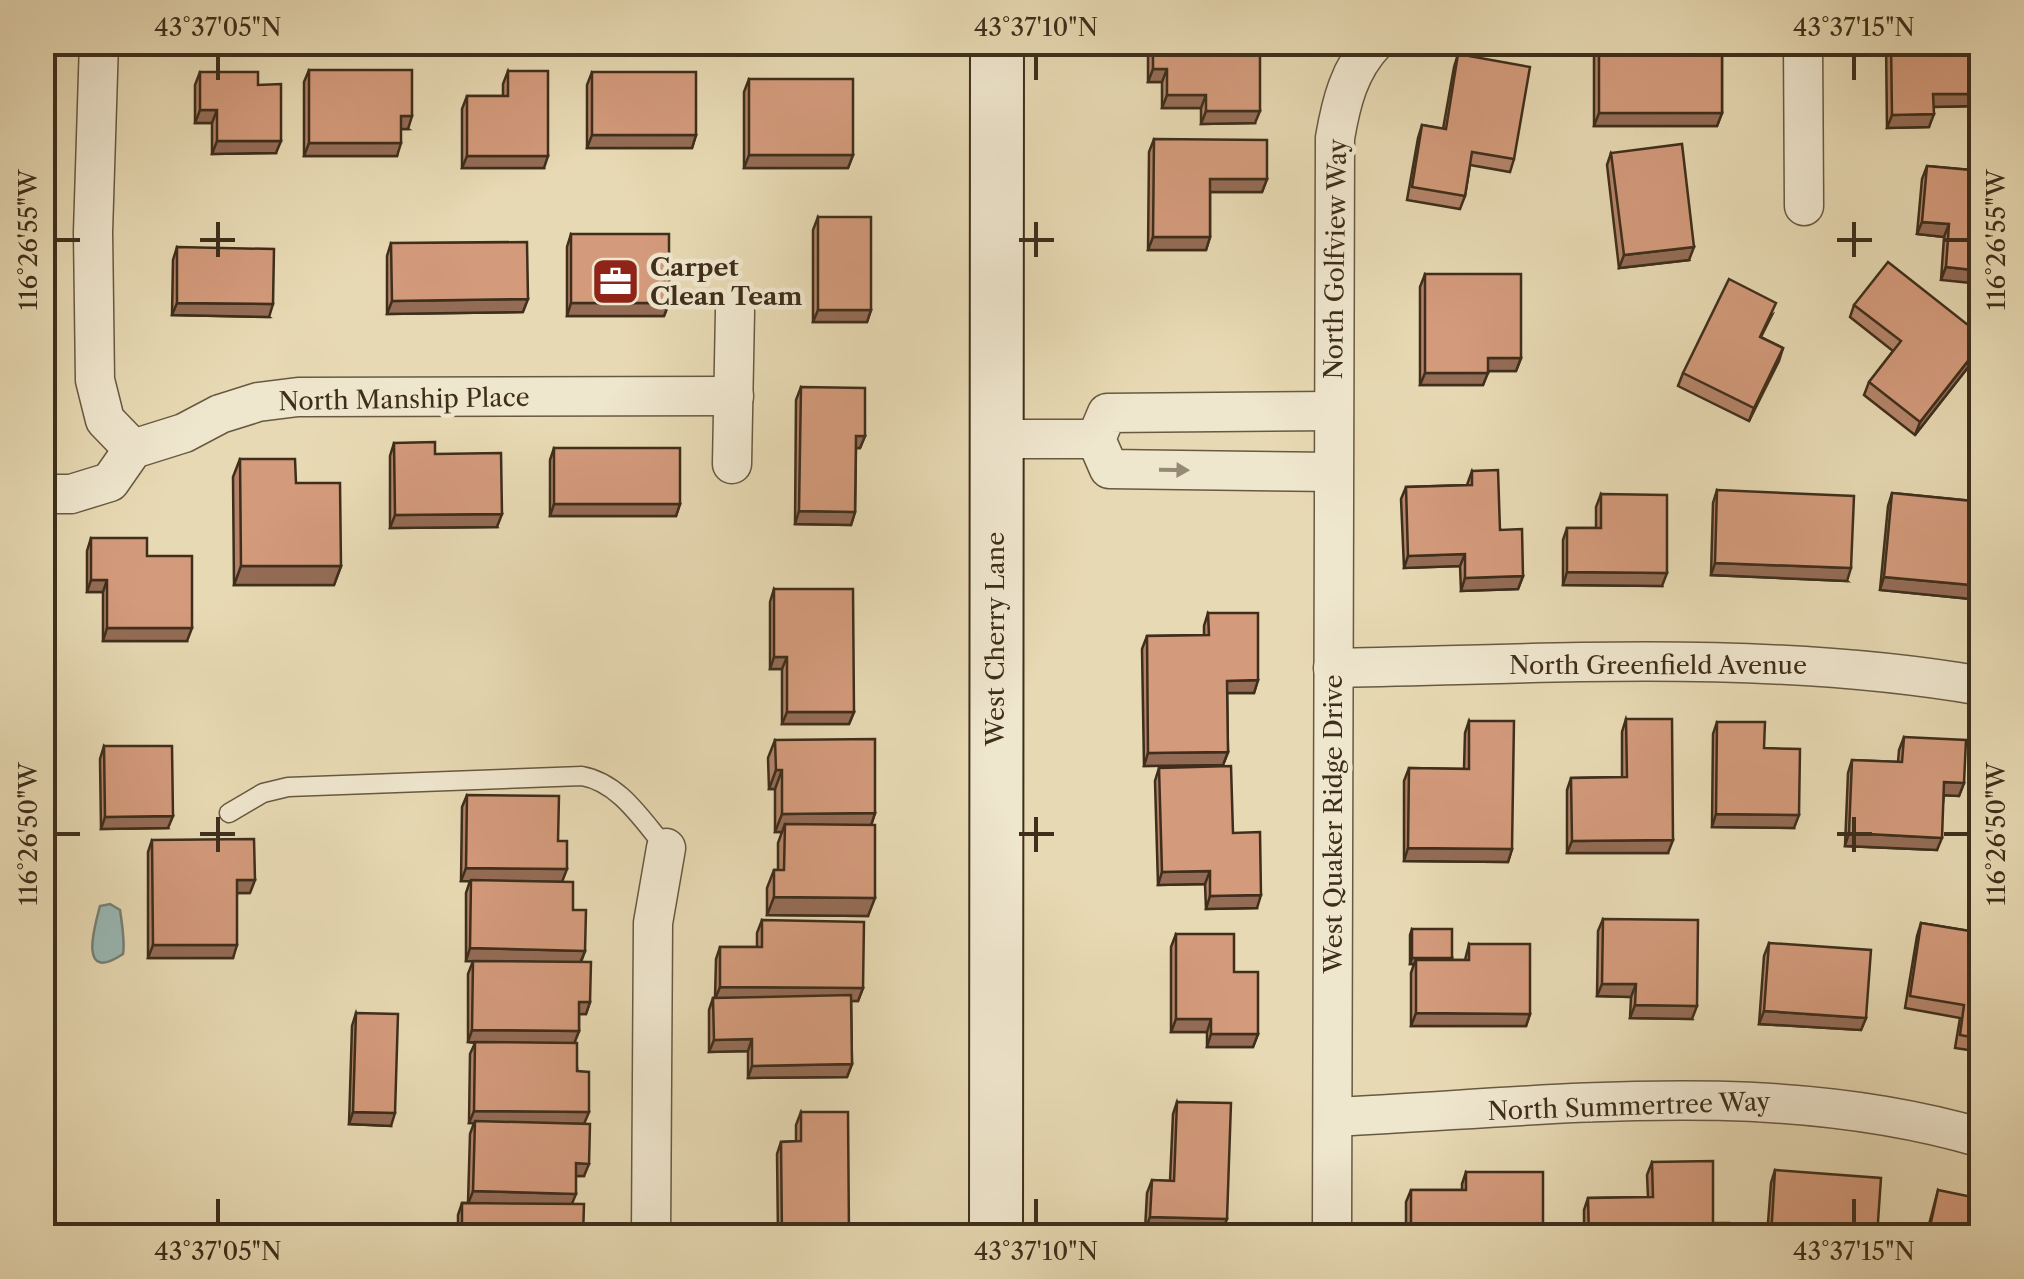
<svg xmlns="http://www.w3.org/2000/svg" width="2024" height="1279" font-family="'Libre Caslon Text',serif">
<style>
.water{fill:#99b8b5;stroke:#758177;stroke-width:2.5}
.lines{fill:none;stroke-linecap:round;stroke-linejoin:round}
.lane-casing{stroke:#685941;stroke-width:21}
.street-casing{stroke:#685941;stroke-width:41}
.secondary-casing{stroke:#3e2e1b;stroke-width:56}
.lane{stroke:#efe6ce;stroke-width:18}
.street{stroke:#efe6ce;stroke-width:38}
.secondary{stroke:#efe6ce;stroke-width:52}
.wall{fill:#b5846a;stroke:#3e2e1b;stroke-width:2.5}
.shaded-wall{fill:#946c56;stroke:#3e2e1b;stroke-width:2.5}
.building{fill:#d39a7b;stroke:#3e2e1b;stroke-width:2.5}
.oneway{fill:#968a74}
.ticks{fill:none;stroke:#3e2e1b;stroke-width:4}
.labels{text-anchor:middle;stroke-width:9;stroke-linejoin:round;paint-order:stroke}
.street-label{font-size:25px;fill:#3e2e1b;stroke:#efe6ce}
.poi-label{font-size:25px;font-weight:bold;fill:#3e2e1b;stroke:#efe6ce;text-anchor:start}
.neatline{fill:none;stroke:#3e2e1b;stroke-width:4}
.ticks-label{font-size:25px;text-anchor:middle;fill:#3e2e1b}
</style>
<rect width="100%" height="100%" fill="#e7d9b3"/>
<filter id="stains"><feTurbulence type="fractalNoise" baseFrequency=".002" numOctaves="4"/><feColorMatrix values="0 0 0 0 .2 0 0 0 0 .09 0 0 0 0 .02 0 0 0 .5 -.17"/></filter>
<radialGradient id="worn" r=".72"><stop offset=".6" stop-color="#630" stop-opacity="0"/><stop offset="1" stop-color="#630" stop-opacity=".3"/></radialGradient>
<path class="water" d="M110 904 120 910C122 923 125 943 123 954 78 984 94 928 100 906Z"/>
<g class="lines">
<defs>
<path id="lane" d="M229 813 263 793 288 787 582 776C620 783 642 820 666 848"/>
<g id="street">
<polyline points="99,42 93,232 95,380 105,420 133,449"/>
<polyline points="1803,42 1804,206"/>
<polyline points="1333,411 1107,413 1096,439 1109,469 1333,472"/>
<polyline points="995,439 1096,439"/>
<polyline points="732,464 735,311"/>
<polyline points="42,494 71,494 110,482 133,449 184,433 220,414 258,402 298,397 734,396"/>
<path d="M1333 668C1550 664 1767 649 1982 686"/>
<path d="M1333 1117C1549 1107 1771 1076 1982 1138"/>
<polyline points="651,1236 653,923 666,848"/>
<path d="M1332 1236 1335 138C1341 103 1349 69 1375 42"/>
</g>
<polyline id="secondary" points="996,1236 997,42"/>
</defs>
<use href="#lane" class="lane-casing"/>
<use href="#street" class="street-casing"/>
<use href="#secondary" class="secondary-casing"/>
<use href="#lane" class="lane"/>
<use href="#street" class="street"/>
<use href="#secondary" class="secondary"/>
</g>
<g class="wall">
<polygon points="1148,42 1229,42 1255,123 1201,124 1201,108 1162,108 1162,82 1148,82"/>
<polygon points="1594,42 1722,42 1722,113 1717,126 1594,126"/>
<polygon points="1886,42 1980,42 1981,94 1977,106 1934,107 1929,127 1887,128"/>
<polygon points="1458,54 1514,159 1510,172 1470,165 1465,196 1460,209 1407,200 1418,138 1422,125 1443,129 1454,67"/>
<polygon points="309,70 408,129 401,129 397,156 304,156 304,82"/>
<polygon points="508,71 544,168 462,168 462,109 467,96 503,96 503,84"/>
<polygon points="200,72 258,85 276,153 212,154 212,123 195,123 195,85"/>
<polygon points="592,72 696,135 692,148 587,148 587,85"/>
<polygon points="749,79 853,155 848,168 744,168 744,92"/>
<polygon points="1154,139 1267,179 1262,192 1210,192 1210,237 1206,250 1148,250 1149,152"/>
<polygon points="1611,153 1689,260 1619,268 1607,165"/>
<polygon points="1927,166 1982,171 1941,280 1944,237 1917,234 1922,179"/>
<polygon points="818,217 871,310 867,322 813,322 813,230"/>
<polygon points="571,234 669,303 664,316 567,316 567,247"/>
<polygon points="391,243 523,312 387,314 387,256"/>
<polygon points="177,247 269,317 172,315 173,260"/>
<polygon points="1425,274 1521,358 1516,371 1488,371 1483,385 1420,385 1420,287"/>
<polygon points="1854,305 1980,352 1915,435 1864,395 1869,382 1893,351 1850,317"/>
<polygon points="1772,315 1761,337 1783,348 1749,421 1678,386 1683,373"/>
<polygon points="801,387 865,436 860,448 856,448 855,512 851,525 795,524 796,400"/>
<polygon points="394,443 435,454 497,527 390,528 390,456"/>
<polygon points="554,448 680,504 676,516 550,516 550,460"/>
<polygon points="240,459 296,483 341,566 334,585 234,585 233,477"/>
<polygon points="1472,471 1523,576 1518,589 1461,591 1460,566 1404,568 1401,499 1406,487 1467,485"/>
<polygon points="1717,490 1847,581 1711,575 1713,503"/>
<polygon points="1892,493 1982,502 1982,600 1880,590 1888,506"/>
<polygon points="1601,494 1662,586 1563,585 1563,540 1567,528 1596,528 1596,507"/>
<polygon points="91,538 147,556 187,641 103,641 103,592 87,592 87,551"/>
<polygon points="774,589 854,712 849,724 782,724 782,669 770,669 770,602"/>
<polygon points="1208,613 1258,680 1254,693 1227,693 1228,752 1223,765 1144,766 1142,649 1147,636 1204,635 1204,626"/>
<polygon points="1626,719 1668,853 1567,853 1567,790 1571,778 1622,777 1622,732"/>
<polygon points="1469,721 1512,849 1508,862 1404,861 1404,781 1409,768 1464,769 1465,733"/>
<polygon points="1717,722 1764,748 1794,828 1712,827 1713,734"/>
<polygon points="1904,737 1964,783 1959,796 1944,795 1937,850 1845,846 1848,773 1852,760 1898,762 1899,750"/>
<polygon points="775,740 875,813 871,825 868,916 767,915 767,888 774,870 778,870 778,843 782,832 775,832 775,789 769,789 768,758"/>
<polygon points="104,746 168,828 101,829 100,759"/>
<polygon points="1159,768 1233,833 1257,908 1206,909 1205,884 1158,885 1155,781"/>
<polygon points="467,795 558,841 562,882 585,951 581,962 590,1002 586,1014 579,1014 579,1031 574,1043 584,1124 584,1176 576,1176 572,1204 583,1236 458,1236 458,1215 462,1203 468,1203 470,1134 474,1123 469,1123 470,1054 475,1043 468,1042 468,974 473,961 466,961 466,893 470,881 461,881 462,807"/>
<polygon points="152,840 250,893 237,893 233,958 148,958 148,852"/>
<polygon points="1603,919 1692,1019 1630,1018 1631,997 1597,996 1598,931"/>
<polygon points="762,920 863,988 858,1001 851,1001 852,1064 847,1077 748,1078 748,1051 709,1052 709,1010 713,998 715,998 716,959 720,947 757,947 757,933"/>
<polygon points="1921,923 1982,933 1982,1052 1955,1048 1960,1018 1905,1008 1917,936"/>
<polygon points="1412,929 1452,958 1451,960 1465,960 1469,944 1530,1014 1526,1026 1411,1026 1411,973 1414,964 1410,964 1410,935"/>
<polygon points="1176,934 1234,972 1258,1034 1253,1047 1207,1047 1207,1032 1171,1032 1171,947"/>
<polygon points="1769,943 1866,1018 1861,1030 1759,1024 1764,956"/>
<polygon points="356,1013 391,1126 349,1124 352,1026"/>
<polygon points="1177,1102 1222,1232 1145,1230 1147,1193 1152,1180 1170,1181 1173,1114"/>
<polygon points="801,1112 849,1236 778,1236 777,1154 781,1142 796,1141 796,1125"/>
<polygon points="1652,1162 1713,1223 1729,1236 1584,1236 1584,1210 1588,1198 1648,1197 1647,1175"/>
<polygon points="1775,1170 1877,1236 1767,1236 1771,1183"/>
<polygon points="1466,1172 1542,1236 1406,1236 1406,1202 1411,1190 1462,1190 1462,1184"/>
<polygon points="1938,1190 1982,1236 1926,1236"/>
</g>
<g class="shaded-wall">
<polygon points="1153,69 1167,69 1162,82 1148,82"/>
<polygon points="1933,94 1981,94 1977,106 1929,107"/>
<polygon points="1167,95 1206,95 1201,108 1162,108"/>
<polygon points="200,110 217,110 212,123 195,123"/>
<polygon points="1206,111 1260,111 1255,123 1201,124"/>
<polygon points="1599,113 1722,113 1717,126 1594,126"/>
<polygon points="1934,114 1929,127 1887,128 1892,115"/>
<polygon points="401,116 412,116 408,129 397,129"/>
<polygon points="592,135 696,135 692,148 587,148"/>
<polygon points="217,141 281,141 276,153 212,154"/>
<polygon points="309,143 401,143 397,156 304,156"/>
<polygon points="749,155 853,155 848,168 744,168"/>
<polygon points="467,156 548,156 544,168 462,168"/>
<polygon points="1210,179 1267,179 1262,192 1206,192"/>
<polygon points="1922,222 1949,224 1944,237 1917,234"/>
<polygon points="1153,237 1210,237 1206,250 1148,250"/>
<polygon points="1694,247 1689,260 1619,268 1624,255"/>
<polygon points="1946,267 1982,271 1982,284 1941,280"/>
<polygon points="528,299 523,312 387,314 392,301"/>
<polygon points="177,303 273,304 269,317 172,315"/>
<polygon points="571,303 669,303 664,316 567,316"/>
<polygon points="818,310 871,310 867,322 813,322"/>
<polygon points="1982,343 1980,352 1915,435 1920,422"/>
<polygon points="1783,348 1779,361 1749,421 1754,408"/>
<polygon points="1488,358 1521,358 1516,371 1483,371"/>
<polygon points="1425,373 1488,373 1483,385 1420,385"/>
<polygon points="856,436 865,436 860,448 851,448"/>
<polygon points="554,504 680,504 676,516 550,516"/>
<polygon points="799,511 855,512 851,525 795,524"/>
<polygon points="502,514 497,527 390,528 395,515"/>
<polygon points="1465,554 1460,566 1404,568 1408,556"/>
<polygon points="1715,563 1851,568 1847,581 1711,575"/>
<polygon points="241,566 341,566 334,585 234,585"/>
<polygon points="1567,572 1667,573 1662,586 1563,585"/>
<polygon points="1523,576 1518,589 1461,591 1465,578"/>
<polygon points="1884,577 1982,586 1982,600 1880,590"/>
<polygon points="91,580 107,580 103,592 87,592"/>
<polygon points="42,620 50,620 44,638 42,638"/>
<polygon points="107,628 192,628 187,641 103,641"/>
<polygon points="774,657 787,657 782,669 770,669"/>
<polygon points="1258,680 1254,693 1222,693 1227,681"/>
<polygon points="787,712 854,712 849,724 782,724"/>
<polygon points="1228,752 1223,765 1144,766 1148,753"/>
<polygon points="776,770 782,770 775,789 769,789"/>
<polygon points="1944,782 1964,783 1959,796 1940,795"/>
<polygon points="875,813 869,832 785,824 782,832 775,832 782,814"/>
<polygon points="1716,814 1799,815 1794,828 1712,827"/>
<polygon points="173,816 168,828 101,829 105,817"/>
<polygon points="1849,833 1942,838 1937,850 1845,846"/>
<polygon points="1673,840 1668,853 1567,853 1572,841"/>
<polygon points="1408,848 1512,849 1508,862 1404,861"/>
<polygon points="466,868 567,869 562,882 461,881"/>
<polygon points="1210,871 1205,884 1158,885 1162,872"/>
<polygon points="237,880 255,880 250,893 233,893"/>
<polygon points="1261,895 1257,908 1206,909 1210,896"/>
<polygon points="774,897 875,898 868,916 767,915"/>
<polygon points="153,945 237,945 233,958 148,958"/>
<polygon points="470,948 585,951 580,963 466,961"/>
<polygon points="1412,958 1452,958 1450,964 1416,960 1414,964 1410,964"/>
<polygon points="1602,984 1636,984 1631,997 1597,996"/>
<polygon points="720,987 863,988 858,1001 715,999"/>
<polygon points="579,1002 590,1002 586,1014 575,1014"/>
<polygon points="1635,1005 1697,1006 1692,1019 1630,1018"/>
<polygon points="1764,1011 1866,1018 1861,1030 1759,1024"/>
<polygon points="1416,1013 1530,1014 1526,1026 1411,1026"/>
<polygon points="1176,1019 1211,1019 1207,1032 1171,1032"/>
<polygon points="472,1030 579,1031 574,1044 468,1042"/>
<polygon points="1211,1034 1258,1034 1253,1047 1207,1047"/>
<polygon points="752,1039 748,1051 709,1052 714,1040"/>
<polygon points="852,1064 847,1077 748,1078 752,1066"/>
<polygon points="474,1111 589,1112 584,1124 469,1123"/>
<polygon points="353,1112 395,1113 391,1126 349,1124"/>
<polygon points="576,1163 589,1164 584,1176 572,1176"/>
<polygon points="473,1191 576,1194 571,1206 468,1204"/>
<polygon points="1150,1217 1227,1219 1222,1232 1145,1230"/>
<polygon points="1411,1234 1543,1235 1542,1236 1410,1236"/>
</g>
<g class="building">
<polygon points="1153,42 1229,42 1229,47 1260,47 1260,111 1206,111 1206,95 1167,95 1167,69 1153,69"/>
<rect x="1599" y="42" width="123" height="71"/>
<polygon points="1891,42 1980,42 1981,94 1933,94 1934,114 1892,115"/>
<polygon points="1458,54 1530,67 1514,159 1472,152 1465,196 1412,187 1422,125 1446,129"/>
<polygon points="309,70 412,70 412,116 401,116 401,143 309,143"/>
<polygon points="508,71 548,71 548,156 467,156 467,96 508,96"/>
<polygon points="200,72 258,72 258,85 281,84 281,141 217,141 217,110 200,110"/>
<rect x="592" y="72" width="104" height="63"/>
<rect x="749" y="79" width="104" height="76"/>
<polygon points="1154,139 1267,140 1267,179 1210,179 1210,237 1153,237"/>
<polygon points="1682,144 1694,247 1624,255 1611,153"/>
<polygon points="1927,166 1982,171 1982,271 1946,267 1949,224 1922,222"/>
<rect x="818" y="217" width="53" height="93"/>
<rect x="571" y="234" width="98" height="69"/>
<polygon points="527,242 528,299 392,301 391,243"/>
<polygon points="177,247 274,249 273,304 177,303"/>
<polygon points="1888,262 1982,336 1982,343 1920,422 1869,382 1901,341 1854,305"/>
<polygon points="1425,274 1521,274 1521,358 1488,358 1488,373 1425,373"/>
<polygon points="1729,279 1776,303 1760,337 1783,348 1754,408 1683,373"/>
<polygon points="801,387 865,388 865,436 856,436 855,512 799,511"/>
<polygon points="435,442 435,454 501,453 502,514 395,515 394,443"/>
<rect x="554" y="448" width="126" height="56"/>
<polygon points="240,459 295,459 296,483 340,483 341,566 241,566"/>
<polygon points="1498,470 1500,530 1522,529 1523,576 1465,578 1465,554 1408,556 1406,487 1472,485 1472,471"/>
<polygon points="1717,490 1854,496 1851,568 1715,563"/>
<polygon points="1892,493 1982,502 1982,586 1884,577"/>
<polygon points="1601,494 1667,495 1667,573 1567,572 1567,528 1601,528"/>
<polygon points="91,538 147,538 147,556 192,556 192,628 107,628 107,580 91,580"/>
<polygon points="42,567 51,567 50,620 42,620"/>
<polygon points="774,589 853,589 854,712 787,712 787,657 774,657"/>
<polygon points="1208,613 1258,613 1258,680 1227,681 1228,752 1148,753 1147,636 1209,635"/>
<polygon points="1626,719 1672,719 1673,840 1572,841 1571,778 1627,777"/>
<polygon points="1469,721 1514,721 1512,849 1408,848 1409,768 1469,769"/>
<polygon points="1717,722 1765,722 1764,748 1800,749 1799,815 1716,814"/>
<polygon points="1904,737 1966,740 1964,783 1944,782 1942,838 1849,833 1852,760 1902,762"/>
<polygon points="875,739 875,813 782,814 782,770 776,770 775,740"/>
<polygon points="104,746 172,746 173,816 105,817"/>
<polygon points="1231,766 1233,833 1260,832 1261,895 1210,896 1210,871 1162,872 1159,768"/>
<polygon points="467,795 559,796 558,841 567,841 567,869 466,868"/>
<polygon points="785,824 875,825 875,898 774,897 774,870 784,870"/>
<polygon points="254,839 255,880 237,880 237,945 153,945 152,840"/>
<polygon points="471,880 573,882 573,910 586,910 585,951 470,948"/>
<polygon points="1603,919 1698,920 1697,1006 1635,1005 1636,984 1602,984"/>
<polygon points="762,920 864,922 863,988 720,987 720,947 762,947"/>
<polygon points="1921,923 1982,933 1982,1039 1960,1035 1964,1005 1910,996"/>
<rect x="1412" y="929" width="40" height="29"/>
<polygon points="1176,934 1234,934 1234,972 1258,972 1258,1034 1211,1034 1211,1019 1176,1019"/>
<polygon points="1769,943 1871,950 1866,1018 1764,1011"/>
<polygon points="1469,944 1530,944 1530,1014 1416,1013 1416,960 1469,960"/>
<polygon points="473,961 591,962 590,1002 579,1002 579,1031 472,1030"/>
<polygon points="851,995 852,1064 752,1066 752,1039 714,1040 713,998"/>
<polygon points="356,1013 398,1014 395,1113 353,1112"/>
<polygon points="475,1042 577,1043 577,1071 589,1072 589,1112 474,1111"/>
<polygon points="1177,1102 1231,1103 1227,1219 1150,1217 1152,1180 1174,1181"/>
<polygon points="801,1112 848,1112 849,1236 782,1236 781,1142 801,1141"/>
<polygon points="475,1121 590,1124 589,1164 576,1163 576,1194 473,1191"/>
<polygon points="1713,1161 1713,1223 1729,1223 1729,1236 1589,1236 1588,1198 1653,1197 1652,1162"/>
<polygon points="1775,1170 1881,1178 1877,1236 1771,1236"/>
<polygon points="1466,1172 1543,1172 1543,1235 1411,1234 1411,1190 1466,1190"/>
<polygon points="1938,1190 1982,1199 1982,1236 1928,1236"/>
<polygon points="462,1203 584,1204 583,1236 462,1236"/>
</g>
<defs><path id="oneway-solid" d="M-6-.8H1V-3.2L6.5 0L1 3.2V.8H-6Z" transform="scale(2.5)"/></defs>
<use class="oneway" href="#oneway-solid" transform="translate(1174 470) rotate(1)"/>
<path class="ticks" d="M218 55V80M1036 55V80M1854 55V80M218 222V257M1036 222V257M1854 222V257M55 240H80M200 240H235M1019 240H1054M1837 240H1872M1944 240H1969M218 817V852M1036 817V852M1854 817V852M55 834H80M200 834H235M1019 834H1054M1837 834H1872M1944 834H1969M218 1199V1224M1036 1199V1224M1854 1199V1224"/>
<defs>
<symbol id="office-square" viewBox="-11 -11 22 22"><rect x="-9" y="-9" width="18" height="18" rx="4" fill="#8f2418" stroke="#efe6ce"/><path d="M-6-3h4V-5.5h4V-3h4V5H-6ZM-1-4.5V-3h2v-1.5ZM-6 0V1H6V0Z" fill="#fff"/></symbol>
</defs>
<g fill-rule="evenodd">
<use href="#office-square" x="588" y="254" width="55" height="55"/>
</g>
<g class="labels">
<g class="street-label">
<text transform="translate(1335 259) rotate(-89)" y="9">North Golfview Way</text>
<text transform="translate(404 399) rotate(-1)" y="9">North Manship Place</text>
<text transform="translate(995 639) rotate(-90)" y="9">West Cherry Lane</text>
<text x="1658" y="674">North Greenfield Avenue</text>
<text transform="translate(1333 824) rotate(-90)" y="9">West Quaker Ridge Drive</text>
<text transform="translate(1629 1106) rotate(-2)" y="9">North Summertree Way</text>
</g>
<g class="poi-label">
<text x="650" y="276">Carpet<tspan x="650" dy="29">Clean Team</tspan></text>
</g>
</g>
<rect width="2024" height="1279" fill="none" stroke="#e7d9b3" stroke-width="110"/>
<rect x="55" y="55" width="1914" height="1169" class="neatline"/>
<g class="ticks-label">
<text x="218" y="36">43°37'05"N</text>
<text x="1036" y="36">43°37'10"N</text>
<text x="1854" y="36">43°37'15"N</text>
<text transform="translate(1996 240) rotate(-90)" y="9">116°26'55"W</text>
<text transform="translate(28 240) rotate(-90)" y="9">116°26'55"W</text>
<text transform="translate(1996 834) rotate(-90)" y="9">116°26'50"W</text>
<text transform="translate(28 834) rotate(-90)" y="9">116°26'50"W</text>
<text x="218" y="1260">43°37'05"N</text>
<text x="1036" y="1260">43°37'10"N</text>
<text x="1854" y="1260">43°37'15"N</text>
</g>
<rect width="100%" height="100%" filter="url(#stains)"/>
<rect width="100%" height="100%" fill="url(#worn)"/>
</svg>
